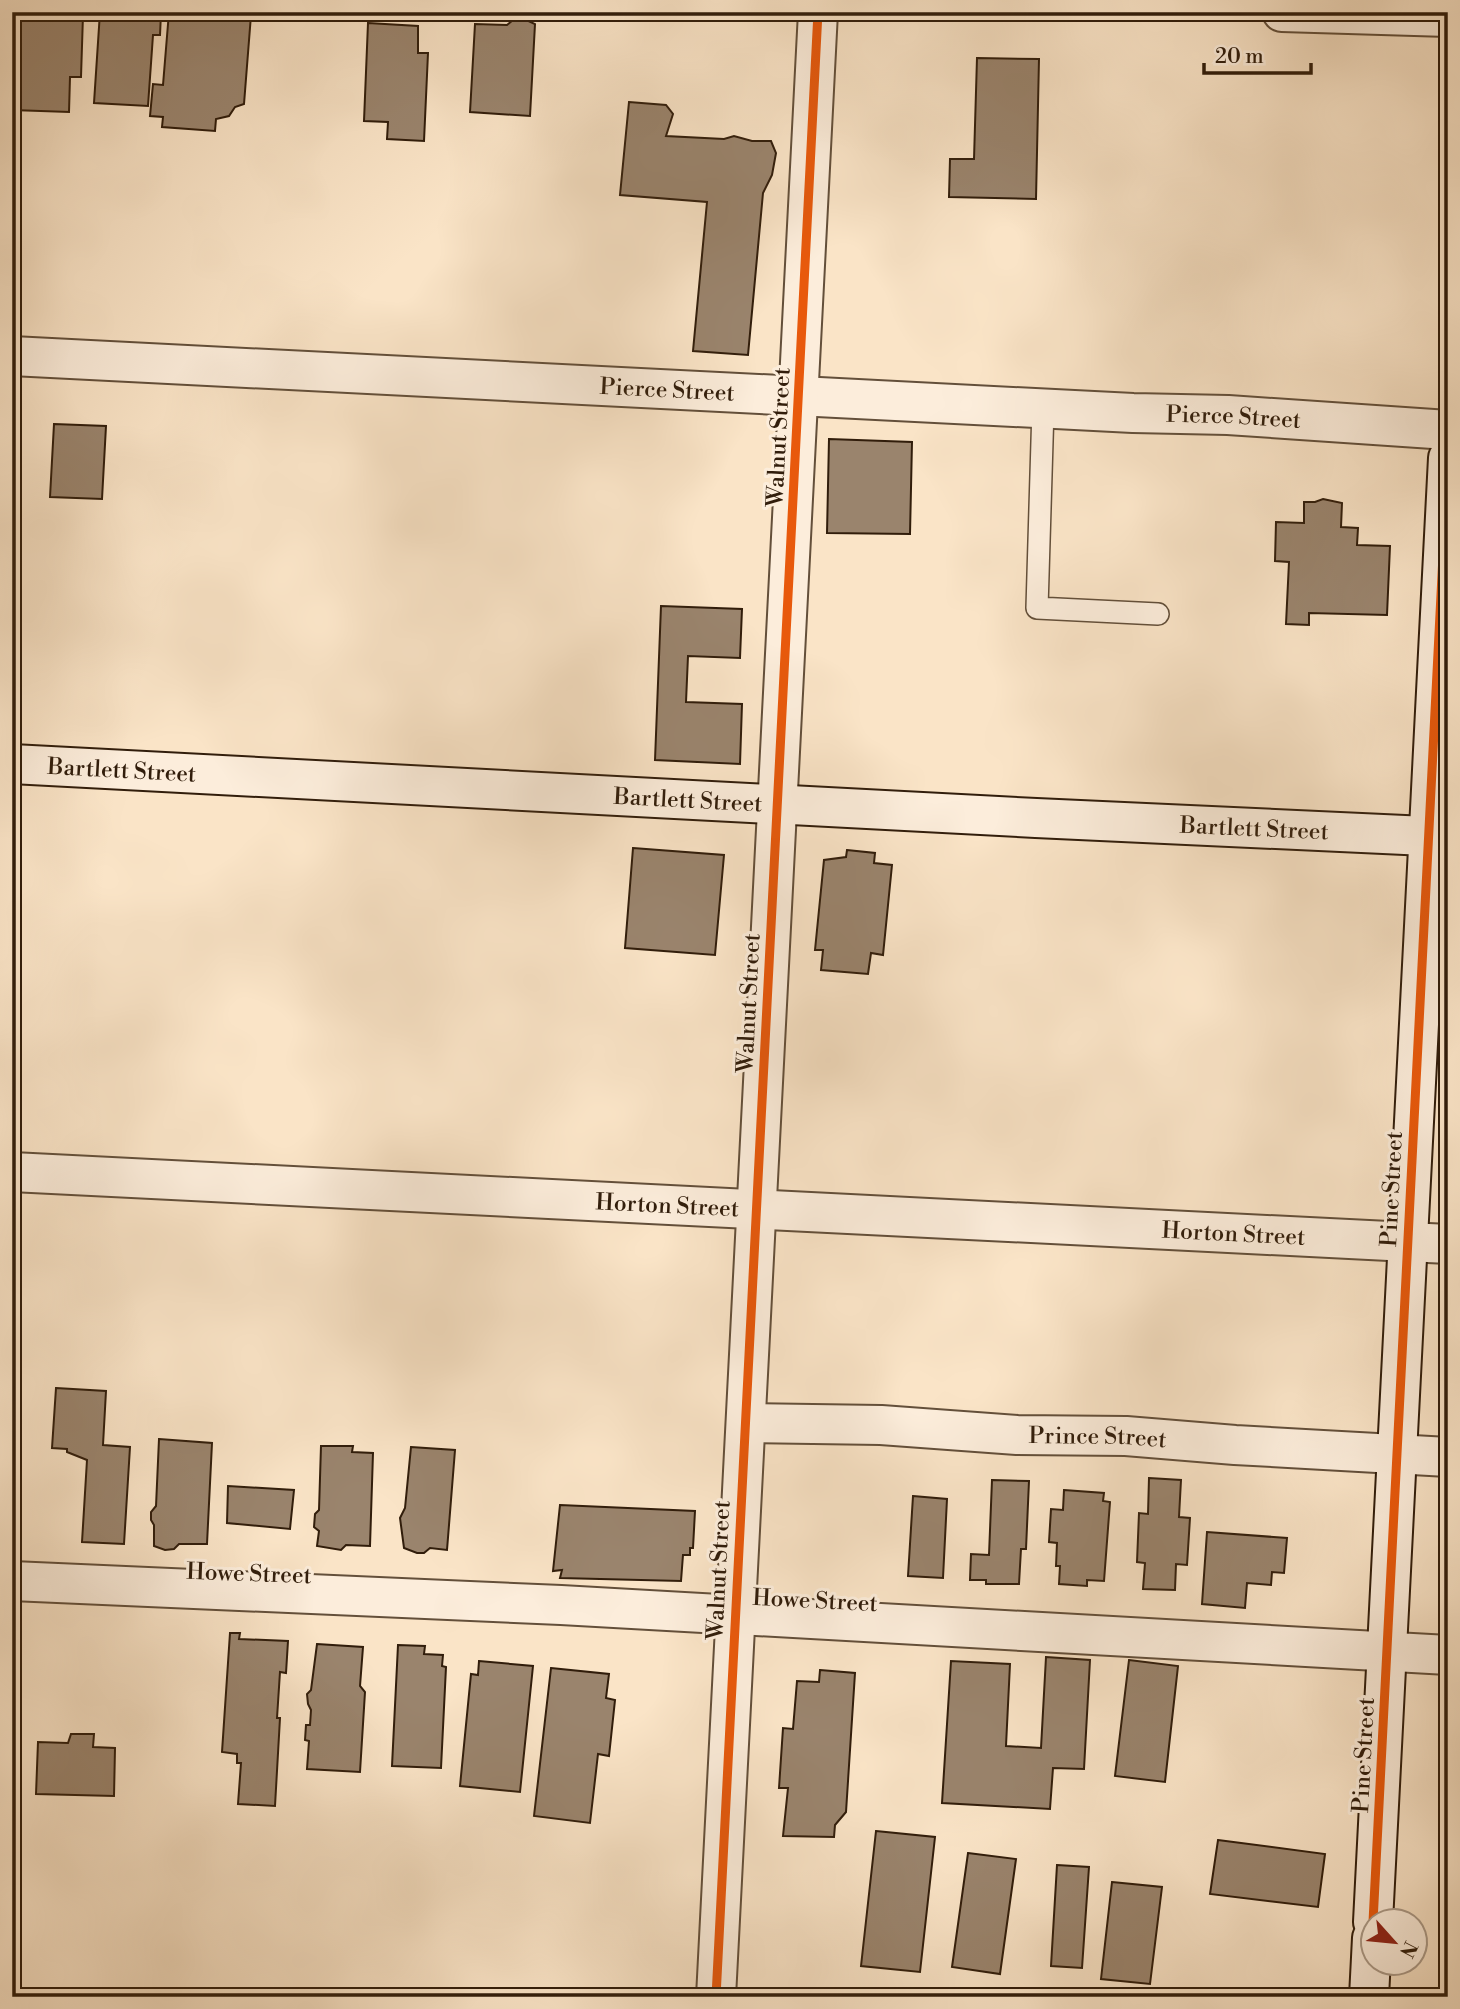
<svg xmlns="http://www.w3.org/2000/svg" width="1460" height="2009" font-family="'Libre Bodoni',serif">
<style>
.building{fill:#9a846d;stroke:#311d0b;stroke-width:2}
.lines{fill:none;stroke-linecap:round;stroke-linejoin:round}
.lane-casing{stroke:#634f3a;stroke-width:24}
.street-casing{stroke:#634f3a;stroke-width:42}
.secondary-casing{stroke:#311d0b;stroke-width:42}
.lane{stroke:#fceddb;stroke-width:21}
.street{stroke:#fceddb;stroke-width:38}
.secondary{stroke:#fceddb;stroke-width:38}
.cycleway-casing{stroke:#fceddb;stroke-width:13}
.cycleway{stroke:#e8590c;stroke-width:9}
.labels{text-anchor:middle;stroke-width:6;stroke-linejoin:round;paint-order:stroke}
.street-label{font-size:23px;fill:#311d0b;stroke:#fceddb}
</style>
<rect width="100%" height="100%" fill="#fae4c7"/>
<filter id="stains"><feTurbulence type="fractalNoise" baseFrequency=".00286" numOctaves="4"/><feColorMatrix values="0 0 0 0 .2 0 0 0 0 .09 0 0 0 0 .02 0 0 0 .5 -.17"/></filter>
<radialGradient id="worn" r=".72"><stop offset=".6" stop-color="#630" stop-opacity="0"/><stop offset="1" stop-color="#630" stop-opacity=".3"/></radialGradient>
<g class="building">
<polygon points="100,12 161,13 160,35 153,35 148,106 94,103"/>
<polygon points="169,12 251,15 244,104 235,107 229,116 216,119 215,131 162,127 163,117 150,116 153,84 163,85"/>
<polygon points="12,13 83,15 81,77 70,77 69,112 12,110"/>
<polygon points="522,18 535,24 530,116 470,112 475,24 507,25 513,20"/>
<polygon points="368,23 418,26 418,53 428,53 424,141 387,139 388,122 364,121"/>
<polygon points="977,58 1039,59 1036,199 949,197 950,159 974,159"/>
<polygon points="629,102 666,105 673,114 666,136 724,139 734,136 752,141 771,141 776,153 772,175 763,193 748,355 693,351 707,202 620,195"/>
<polygon points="54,424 106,426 102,499 50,497"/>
<polygon points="829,439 912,442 910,534 827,533"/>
<polygon points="1323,499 1342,503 1341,527 1358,528 1357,545 1390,546 1387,615 1309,613 1309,625 1286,624 1289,562 1275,561 1276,522 1304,523 1304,502 1315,502"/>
<polygon points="661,606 742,609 740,658 688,656 686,702 742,704 740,764 655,760"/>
<polygon points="633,848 724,855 715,955 625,948"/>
<polygon points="847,850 875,853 874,863 892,865 883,955 871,953 868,974 821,970 823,950 815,950 824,860 846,857"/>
<polygon points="56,1388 106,1391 103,1445 130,1447 124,1544 82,1542 87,1460 67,1452 67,1449 52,1448"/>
<polygon points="159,1439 212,1443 207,1544 179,1544 174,1549 165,1550 154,1546 154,1525 151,1520 151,1512 156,1506"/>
<polygon points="321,1446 353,1446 352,1452 373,1453 370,1546 346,1545 341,1550 317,1546 319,1531 314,1527 315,1514 319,1510"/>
<polygon points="411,1447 455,1450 447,1550 430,1548 424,1553 417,1553 404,1548 400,1518 405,1508"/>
<polygon points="1149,1478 1181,1480 1179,1517 1190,1518 1187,1565 1176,1564 1175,1590 1143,1589 1145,1563 1137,1562 1139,1513 1148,1514"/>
<polygon points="992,1480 1029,1481 1026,1549 1021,1549 1019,1584 986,1584 986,1580 970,1580 971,1554 989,1555"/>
<polygon points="228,1486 294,1490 290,1529 227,1523"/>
<polygon points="1064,1490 1104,1493 1103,1501 1110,1502 1104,1581 1087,1580 1087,1586 1059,1584 1060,1566 1056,1566 1057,1543 1049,1542 1051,1509 1063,1510"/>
<polygon points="913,1496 947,1499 943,1578 908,1576"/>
<polygon points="560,1505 695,1511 693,1548 690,1548 690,1555 683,1555 681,1581 560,1578 562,1570 553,1571"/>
<polygon points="1207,1532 1287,1538 1284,1573 1272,1572 1271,1585 1247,1583 1245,1608 1202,1604"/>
<polygon points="230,1633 240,1633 239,1639 288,1641 286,1673 280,1672 277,1718 280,1718 275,1806 238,1804 241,1763 237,1763 237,1754 222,1752"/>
<polygon points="317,1644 363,1647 360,1686 365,1692 360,1772 307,1769 309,1741 305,1740 306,1725 310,1725 311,1710 308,1704 307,1694 311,1690"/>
<polygon points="398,1645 425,1646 424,1654 443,1655 442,1666 446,1667 441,1768 392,1766"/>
<polygon points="1046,1657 1090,1660 1084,1769 1053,1768 1050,1809 942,1803 951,1661 1010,1664 1006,1746 1041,1748"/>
<polygon points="1129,1660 1178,1666 1165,1782 1115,1776"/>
<polygon points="479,1661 533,1666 520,1792 460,1786 471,1674 478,1675"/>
<polygon points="551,1668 609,1674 606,1698 615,1700 609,1756 598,1754 590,1823 534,1816"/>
<polygon points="820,1670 855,1673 846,1812 835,1825 834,1837 783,1836 788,1788 779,1788 783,1728 793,1729 797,1681 819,1682"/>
<polygon points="71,1734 94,1734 93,1747 115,1748 114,1796 36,1794 38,1742 68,1743"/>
<polygon points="876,1831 935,1837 920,1972 861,1966"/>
<polygon points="1218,1840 1325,1854 1318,1907 1210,1894"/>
<polygon points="968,1853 1016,1859 1000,1974 952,1967"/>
<polygon points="1057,1865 1089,1867 1082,1968 1051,1966"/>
<polygon points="1112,1882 1162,1887 1150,1984 1101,1979"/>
</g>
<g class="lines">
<defs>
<polyline id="lane" points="1043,408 1037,608 1158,614"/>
<g id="street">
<polyline points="1282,12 1448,17"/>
<path id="s1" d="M12 356 1133 413 1228 415 1448 430"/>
<path id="s2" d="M12 1172 1448 1244"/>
<path id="s3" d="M746 1423 881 1425 1017 1435 1126 1436 1235 1445 1448 1457"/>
<polyline points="12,1581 561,1605 1448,1655"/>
<polyline points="716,1997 818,12"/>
</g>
<g id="secondary">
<path id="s4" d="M12 764 1036 818 1448 837"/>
<polyline points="1373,1922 1448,458"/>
<polyline points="1369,1997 1372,1938"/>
</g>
</defs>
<use href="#lane" class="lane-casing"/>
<use href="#street" class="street-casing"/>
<use href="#secondary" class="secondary-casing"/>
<use href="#lane" class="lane"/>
<use href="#street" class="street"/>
<use href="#secondary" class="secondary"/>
<defs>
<g id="cycleway">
<polyline points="1373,1922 1448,458"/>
<polyline points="716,1997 818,12"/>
</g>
</defs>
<use href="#cycleway" class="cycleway-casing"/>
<use href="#cycleway" class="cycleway"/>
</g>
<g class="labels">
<g class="street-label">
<text dy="8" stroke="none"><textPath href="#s1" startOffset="656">Pierce Street</textPath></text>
<text dy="8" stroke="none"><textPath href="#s1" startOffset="1223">Pierce Street</textPath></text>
<text transform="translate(778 437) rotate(-87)" y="8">Walnut Street</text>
<text dy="8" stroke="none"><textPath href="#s4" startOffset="110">Bartlett Street</textPath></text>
<text dy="8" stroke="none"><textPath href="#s4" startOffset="677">Bartlett Street</textPath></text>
<text dy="8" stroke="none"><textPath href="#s4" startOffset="1244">Bartlett Street</textPath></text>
<text transform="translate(748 1003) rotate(-87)" y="8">Walnut Street</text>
<text transform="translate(1391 1189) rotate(-87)" y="8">Pine Street</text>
<text dy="8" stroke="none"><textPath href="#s2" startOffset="656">Horton Street</textPath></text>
<text dy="8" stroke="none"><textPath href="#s2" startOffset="1223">Horton Street</textPath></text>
<text dy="8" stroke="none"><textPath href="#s3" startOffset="352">Prince Street</textPath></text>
<text transform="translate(718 1570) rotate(-87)" y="8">Walnut Street</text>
<text transform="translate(249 1573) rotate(2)" y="8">Howe Street</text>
<text transform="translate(815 1600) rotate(3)" y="8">Howe Street</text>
<text transform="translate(1363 1755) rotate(-87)" y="8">Pine Street</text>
</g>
</g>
<rect width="1460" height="2009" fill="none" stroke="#fae4c7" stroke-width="42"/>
<rect x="14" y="14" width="1432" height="1981" fill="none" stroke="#311d0b" stroke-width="3.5"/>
<rect x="21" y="21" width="1418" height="1967" fill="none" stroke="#311d0b" stroke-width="2"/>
<g transform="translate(1394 1942) rotate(117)"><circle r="33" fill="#fceddb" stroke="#ab9a88" stroke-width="2"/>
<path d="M0-5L12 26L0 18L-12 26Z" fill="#8f2418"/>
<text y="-10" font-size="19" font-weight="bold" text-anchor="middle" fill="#311d0b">N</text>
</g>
<path d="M1204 63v10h107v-10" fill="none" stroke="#311d0b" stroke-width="3.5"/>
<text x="1215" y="63" font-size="21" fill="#311d0b" stroke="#fceddb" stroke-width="5" paint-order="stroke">20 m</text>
<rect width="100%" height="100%" filter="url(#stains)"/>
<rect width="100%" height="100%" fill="url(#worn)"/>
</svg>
